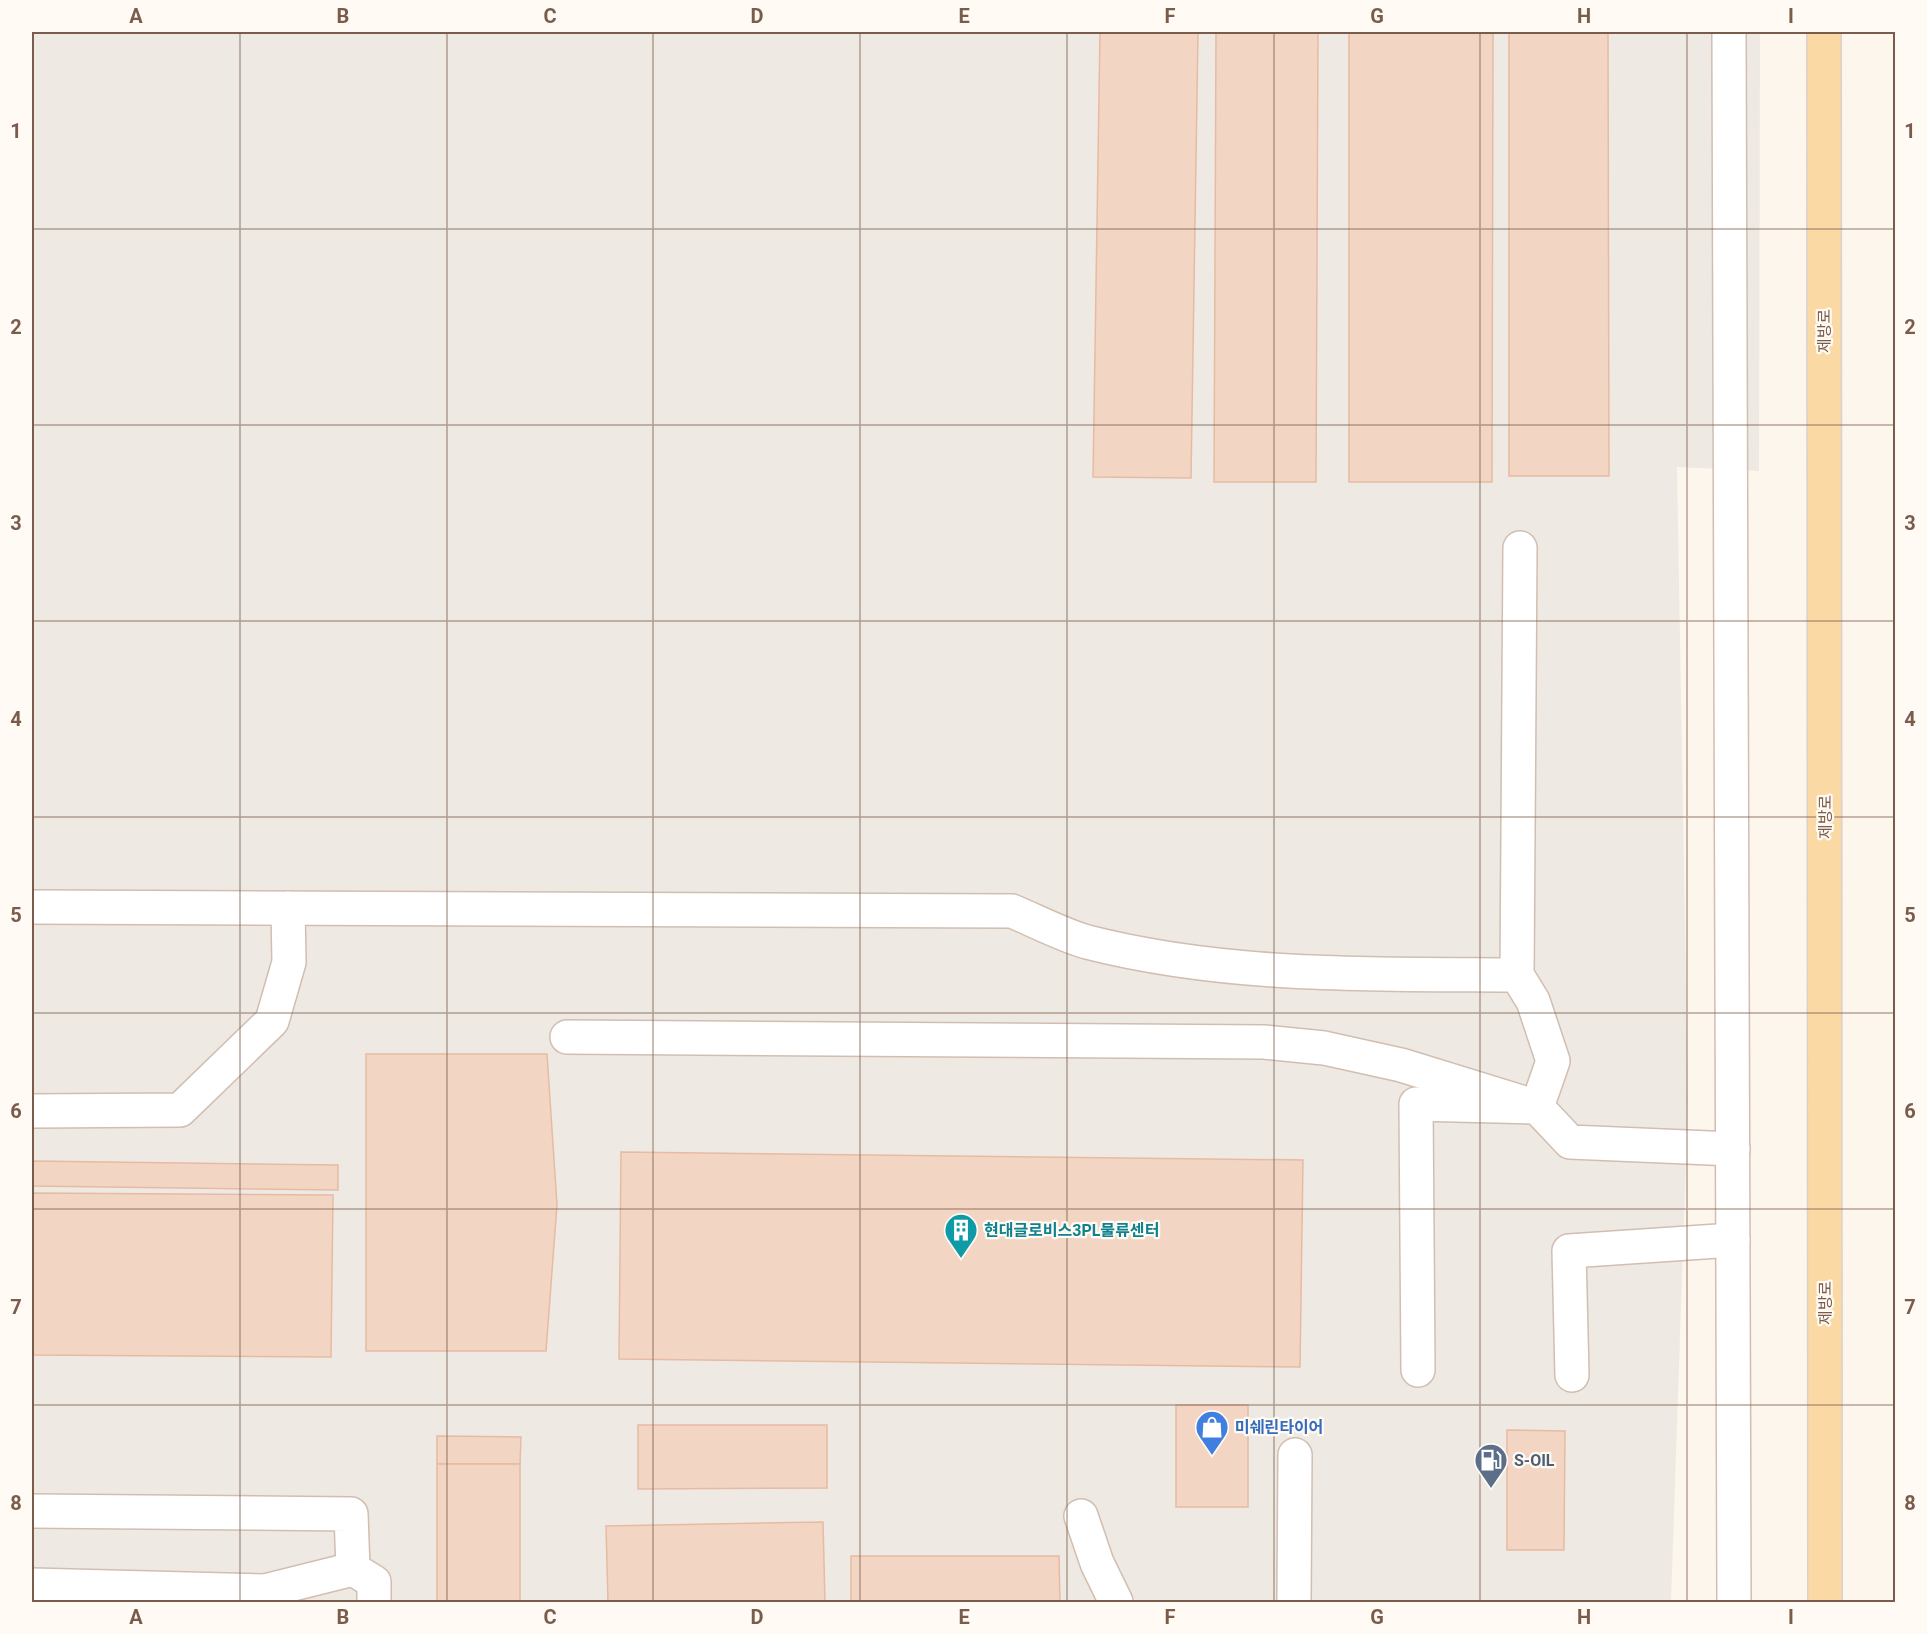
<svg xmlns="http://www.w3.org/2000/svg" width="1927" height="1634" font-family="Roboto,'Noto Sans KR',sans-serif">
<style>
.industrial{fill:#efe9e4}
.building{fill:#f3d5c3;stroke:#e6bba3;stroke-width:1.5}
.lines{fill:none;stroke-linecap:round;stroke-linejoin:round}
.minor-casing{stroke:#d1beb0;stroke-width:36}
.major-casing{stroke:#dad1cd;stroke-width:36}
.minor{stroke:#fff;stroke-width:33}
.major{stroke:#fbd9a5;stroke-width:33}
.grid{fill:none;stroke:#7a5c4d;stroke-width:1.5;stroke-opacity:0.55}
.labels{text-anchor:middle;stroke-width:4.5;stroke-linejoin:round;paint-order:stroke}
.street-label{font-size:16px;fill:#7a5c4d;stroke:#fffaf3}
.culture-label{font-size:16px;font-weight:bold;fill:#0d838f;stroke:#fffaf3;text-anchor:start}
.shop-label{font-size:16px;font-weight:bold;fill:#366cbe;stroke:#fffaf3;text-anchor:start}
.service-label{font-size:16px;font-weight:bold;fill:#4e5e75;stroke:#fffaf3;text-anchor:start}
.neatline{fill:none;stroke:#7a5c4d;stroke-width:2}
.grid-label{font-size:20px;text-anchor:middle;font-weight:bold;fill:#7a5c4d}
</style>
<rect width="100%" height="100%" fill="#fdf6ec"/>
<polygon class="industrial" points="32,32 1760,32 1759,471 1677,467 1688,1099 1671,1602 32,1602"/>
<g class="building">
<polygon points="1100,32 1198,32 1191,478 1093,477"/>
<polygon points="1216,32 1318,32 1316,482 1214,482"/>
<polygon points="1349,32 1493,32 1492,482 1349,482"/>
<polygon points="1509,32 1608,32 1609,476 1509,476"/>
<polygon points="366,1054 547,1054 557,1205 546,1351 366,1351"/>
<polygon points="621,1152 1303,1160 1300,1367 619,1359"/>
<polygon points="32,1161 338,1165 338,1190 32,1186"/>
<polygon points="32,1193 333,1195 331,1357 32,1355"/>
<rect x="1176" y="1405" width="72" height="102"/>
<polygon points="638,1425 827,1425 827,1488 638,1489"/>
<polygon points="1507,1430 1565,1431 1564,1550 1507,1550"/>
<polygon points="437,1436 521,1437 520,1464 437,1464"/>
<rect x="437" y="1464" width="83" height="138"/>
<polygon points="823,1522 825,1602 608,1602 606,1526"/>
<polygon points="851,1556 1059,1556 1060,1602 851,1602"/>
</g>
<g class="lines">
<defs>
<g id="minor">
<polyline points="1729,32 1734,1602"/>
<path d="M32 907 1012 911C1036 921 1062 935 1087 942 1228 978 1373 974 1517 975"/>
<polyline points="567,1037 1264,1042 1324,1048 1401,1065 1537,1107 1553,1061 1533,1001 1517,975 1520,548"/>
<polyline points="32,1111 180,1110 272,1021 289,962 288,908"/>
<polyline points="1418,1370 1416,1104 1537,1107 1570,1142 1733,1149"/>
<polyline points="1572,1375 1569,1251 1733,1240"/>
<polyline points="32,1511 351,1514 353,1569 374,1582 374,1602"/>
<polyline points="1081,1516 1097,1563 1116,1602"/>
<polyline points="32,1585 265,1591 275,1602"/>
<polyline points="265,1591 353,1569"/>
<polyline points="1294,1602 1295,1455"/>
</g>
<polyline id="major" points="1824,32 1825,1602"/>
</defs>
<use href="#minor" class="minor-casing"/>
<use href="#major" class="major-casing"/>
<use href="#minor" class="minor"/>
<use href="#major" class="major"/>
</g>
<path class="grid" d="M240 32V1602M447 32V1602M653 32V1602M860 32V1602M1067 32V1602M1274 32V1602M1480 32V1602M1687 32V1602M32 229H1896M32 425H1896M32 621H1896M32 817H1896M32 1013H1896M32 1209H1896M32 1405H1896"/>
<defs>
<symbol id="building-pin" viewBox="-11 -11 22 30"><path d="M0 17L-7.5 6A9.5 9.5 0 1 1 7.5 6Z" fill="#0f9aa8" stroke="#fffaf3"/><path d="M-4-6H4V6H1V3H-1V6H-4ZM-2.5-4.3h1.7v1.8h-1.7ZM.8-4.3h1.7v1.8H.8ZM-2.5-1h1.7V.8h-1.7ZM.8-1h1.7V.8H.8Z" fill="#fff"/></symbol>
<symbol id="shop-pin" viewBox="-11 -11 22 30"><path d="M0 17L-7.5 6A9.5 9.5 0 1 1 7.5 6Z" fill="#3f7fe0" stroke="#fffaf3"/><path d="M-5-2.5h2.3a2.7 3.5 0 0 1 5.4 0H5L5.5 6h-11ZM-1.5-2.5h3a1.5 2.3 0 0 0-3 0Z" fill="#fff"/></symbol>
<symbol id="fuel-pin" viewBox="-11 -11 22 30"><path d="M0 17L-7.5 6A9.5 9.5 0 1 1 7.5 6Z" fill="#5c6f8a" stroke="#fffaf3"/><path d="M-5.5-6h7V0h2V4h1.3V-2.5L3-4.5l.8-.8L6-3V5H2.5V1h-1V6h-7ZM-4.2-4.7v3.2H.2V-4.7Z" fill="#fff"/></symbol>
</defs>
<g fill-rule="evenodd">
<use href="#building-pin" x="942" y="1211" width="38" height="52"/>
<use href="#shop-pin" x="1193" y="1408" width="38" height="52"/>
<use href="#fuel-pin" x="1472" y="1441" width="38" height="52"/>
</g>
<g class="labels">
<g class="street-label">
<text transform="translate(1824 331) rotate(-90)" y="6">제방로</text>
<text transform="translate(1825 817) rotate(-90)" y="6">제방로</text>
<text transform="translate(1825 1303) rotate(-90)" y="6">제방로</text>
</g>
<g class="culture-label">
<text x="984" y="1236">현대글로비스3PL물류센터</text>
</g>
<g class="shop-label">
<text x="1235" y="1433">미쉐린타이어</text>
</g>
<g class="service-label">
<text x="1514" y="1466">S-OIL</text>
</g>
</g>
<rect width="1927" height="1634" fill="none" stroke="#fffaf3" stroke-width="66"/>
<rect x="33" y="33" width="1861" height="1568" class="neatline"/>
<g class="grid-label">
<text x="136" y="23">A</text>
<text x="343" y="23">B</text>
<text x="550" y="23">C</text>
<text x="757" y="23">D</text>
<text x="964" y="23">E</text>
<text x="1170" y="23">F</text>
<text x="1377" y="23">G</text>
<text x="1584" y="23">H</text>
<text x="1791" y="23">I</text>
<text x="16" y="138">1</text>
<text x="1910" y="138">1</text>
<text x="16" y="334">2</text>
<text x="1910" y="334">2</text>
<text x="16" y="530">3</text>
<text x="1910" y="530">3</text>
<text x="16" y="726">4</text>
<text x="1910" y="726">4</text>
<text x="16" y="922">5</text>
<text x="1910" y="922">5</text>
<text x="16" y="1118">6</text>
<text x="1910" y="1118">6</text>
<text x="16" y="1314">7</text>
<text x="1910" y="1314">7</text>
<text x="16" y="1510">8</text>
<text x="1910" y="1510">8</text>
<text x="136" y="1624">A</text>
<text x="343" y="1624">B</text>
<text x="550" y="1624">C</text>
<text x="757" y="1624">D</text>
<text x="964" y="1624">E</text>
<text x="1170" y="1624">F</text>
<text x="1377" y="1624">G</text>
<text x="1584" y="1624">H</text>
<text x="1791" y="1624">I</text>
</g>
</svg>
